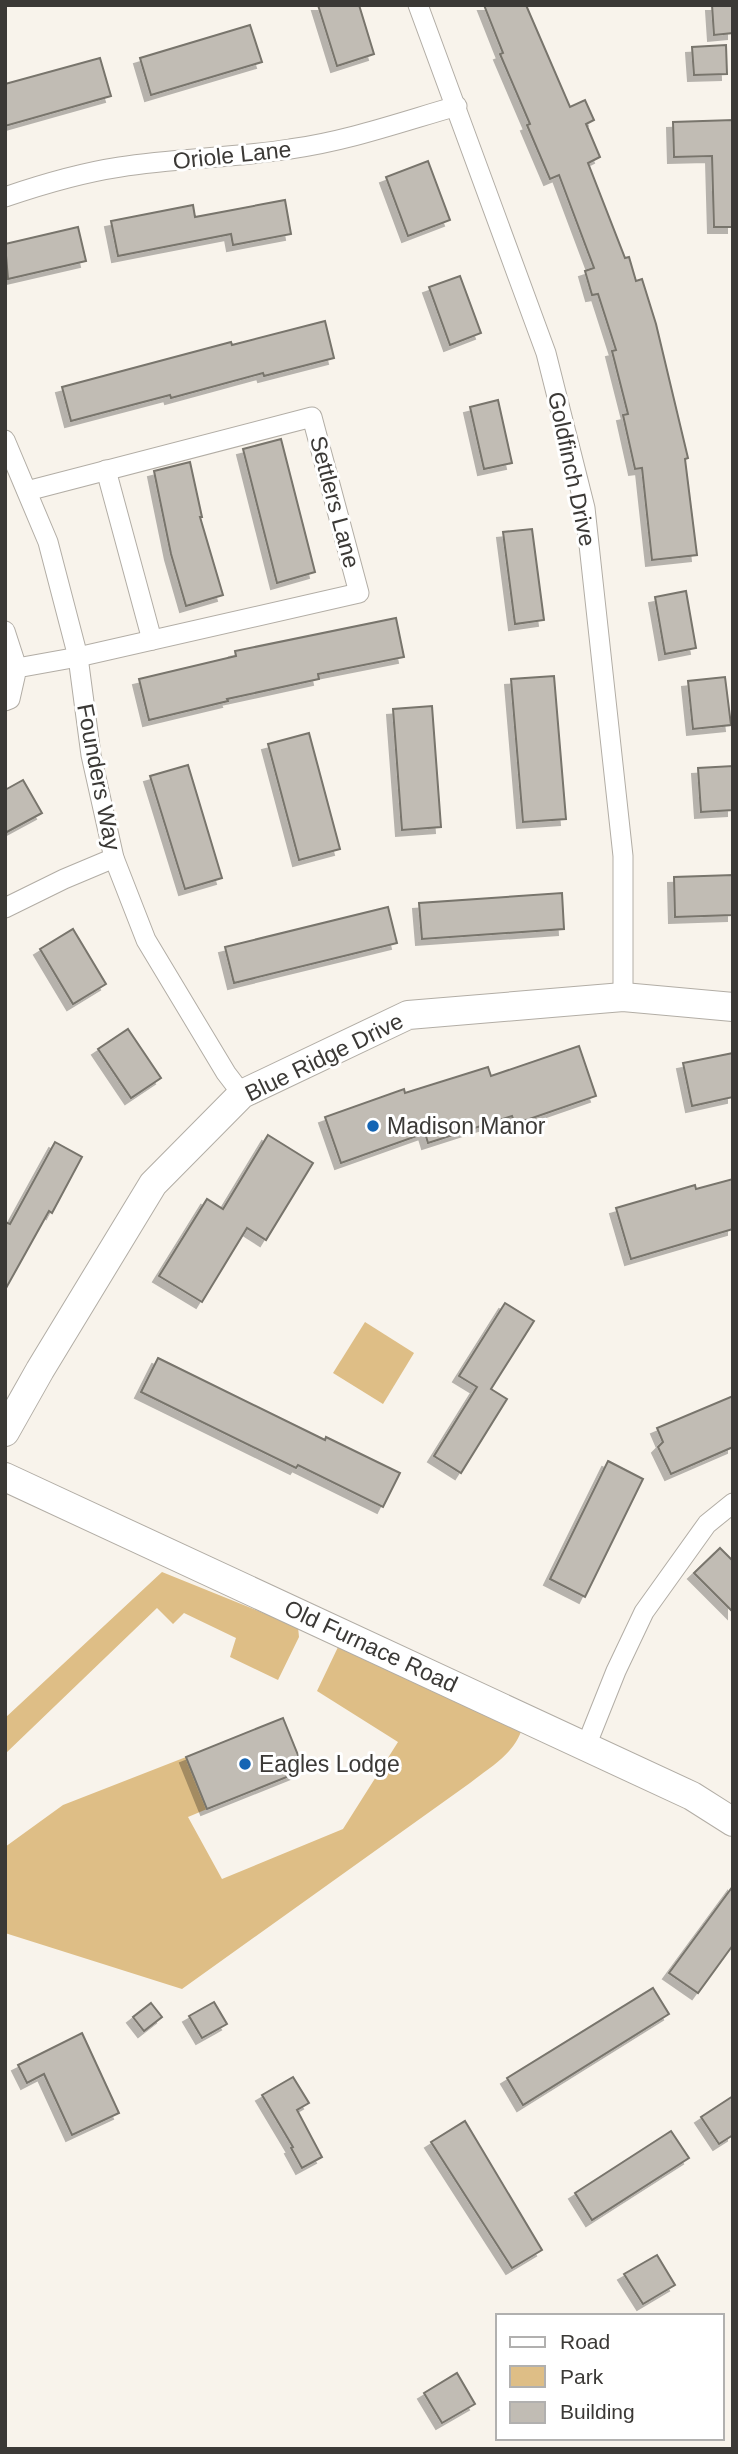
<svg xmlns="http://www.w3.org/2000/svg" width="738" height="2454" font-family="Helvetica,sans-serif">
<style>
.green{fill:#debe86}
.building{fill:#c1bcb4;stroke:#78746c;stroke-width:2;filter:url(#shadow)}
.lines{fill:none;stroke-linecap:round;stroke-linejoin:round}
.street-casing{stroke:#b2ada5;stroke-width:21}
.secondary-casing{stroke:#b2ada5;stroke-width:30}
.street{stroke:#fff;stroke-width:19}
.secondary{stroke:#fff;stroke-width:28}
.poi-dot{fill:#1465b4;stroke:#fff;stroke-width:2.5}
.labels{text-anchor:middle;stroke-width:6;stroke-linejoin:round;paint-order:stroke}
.street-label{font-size:23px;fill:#3b3936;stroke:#fff}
.poi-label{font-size:23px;fill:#3b3936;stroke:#fff;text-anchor:start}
</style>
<defs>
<filter id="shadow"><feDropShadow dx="-6" dy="6" stdDeviation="0" flood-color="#0004"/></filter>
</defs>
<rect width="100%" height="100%" fill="#f8f3eb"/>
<g class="green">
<polygon points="365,1322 414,1353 383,1404 333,1373"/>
<polygon points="162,1572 298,1627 299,1637 278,1680 230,1657 236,1638 184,1613 173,1624 157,1608 5,1754 5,1718"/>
<path d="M339 1645 524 1721C518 1752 494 1764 470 1783L182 1989 5 1933V1847L63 1805 186 1757 207 1809 188 1817 222 1879 343 1829 398 1742 317 1691Z"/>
</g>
<g class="building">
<polygon points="318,5 359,5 374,54 337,66"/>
<polygon points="484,5 526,5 570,107 585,100 594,120 586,124 600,157 588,163 625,258 629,257 636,281 642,279 656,324 688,458 685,459 697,555 652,560 642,468 635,469 623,415 628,414 612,351 616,350 598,294 592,295 585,271 594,268 559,175 550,179 527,125 530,124 500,54 503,53"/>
<polygon points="712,5 733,5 733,33 714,35"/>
<polygon points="250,25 262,62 151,95 140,58"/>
<polygon points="726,45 727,74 694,75 692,47"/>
<polygon points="100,58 111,96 5,126 5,84"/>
<polygon points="733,120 733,227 714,227 712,156 674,157 673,122"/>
<polygon points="428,161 450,220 408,236 386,177"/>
<polygon points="285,200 291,234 233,245 231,234 118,256 111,221 193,205 195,217"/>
<polygon points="78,227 86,261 8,279 5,244"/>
<polygon points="460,276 481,333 450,345 429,287"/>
<polygon points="325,321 334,358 264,376 263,373 171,398 170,395 71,421 62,387 231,342 232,345"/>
<polygon points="498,400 512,463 484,469 470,407"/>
<polygon points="281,439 315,572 277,583 243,449"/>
<polygon points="190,462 202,517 200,517 223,595 186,606 171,554 154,471"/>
<polygon points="532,529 544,620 515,624 503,532"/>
<polygon points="686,591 696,648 665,654 655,597"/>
<polygon points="396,618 404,657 318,674 319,679 227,699 228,701 149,720 139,679 236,656 235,651"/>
<polygon points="554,676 566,819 523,822 511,679"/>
<polygon points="725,677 731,725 693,729 688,681"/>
<polygon points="432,706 441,827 402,830 393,709"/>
<polygon points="309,733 340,849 299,860 268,744"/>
<polygon points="188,765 222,878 185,889 150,776"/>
<polygon points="733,766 733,810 701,812 698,768"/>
<polygon points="23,780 42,813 5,833 5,790"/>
<polygon points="733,875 733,915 675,917 674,877"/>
<polygon points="562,893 564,929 422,939 419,903"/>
<polygon points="388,907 397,943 234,983 225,947"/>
<polygon points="73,929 106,984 73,1004 40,949"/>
<polygon points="128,1029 161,1078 131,1098 98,1049"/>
<polygon points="579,1046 596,1096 515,1124 512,1116 428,1143 425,1133 341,1163 325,1117 404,1089 405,1093 488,1067 491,1076"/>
<polygon points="733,1053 733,1097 692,1106 683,1063"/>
<polygon points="268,1135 313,1163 266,1240 247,1228 202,1302 159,1276 207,1199 223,1209"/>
<polygon points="55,1142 82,1157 52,1213 49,1211 5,1290 5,1222 10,1224"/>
<polygon points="733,1179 733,1229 631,1259 616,1208 695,1185 696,1189"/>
<polygon points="505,1303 534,1321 491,1389 507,1399 461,1473 434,1456 477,1387 459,1376"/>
<polygon points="158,1358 325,1440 326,1437 400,1473 383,1507 298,1465 296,1468 141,1392"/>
<polygon points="733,1396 733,1447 671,1474 658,1447 663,1442 657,1428"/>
<polygon points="608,1461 643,1479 585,1597 550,1579"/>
<polygon points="720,1548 733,1561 733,1612 694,1573"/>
<polygon points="283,1718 304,1770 207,1809 186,1757"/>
<polygon points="733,1886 733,1945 698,1993 669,1973"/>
<polygon points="653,1988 669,2014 523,2105 507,2078"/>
<polygon points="214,2002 227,2024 202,2038 189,2016"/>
<polygon points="151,2003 162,2017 144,2031 133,2017"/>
<polygon points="82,2033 119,2113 72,2135 44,2074 27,2083 18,2065"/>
<polygon points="293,2077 309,2103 297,2110 322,2157 302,2168 291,2148 293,2147 262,2095"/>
<polygon points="733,2096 733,2135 719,2144 701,2117"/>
<polygon points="465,2121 542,2250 512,2268 431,2142"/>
<polygon points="671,2131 689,2158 592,2220 575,2193"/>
<polygon points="657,2255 675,2285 643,2304 624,2274"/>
<polygon points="457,2373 475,2404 442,2423 424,2393"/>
</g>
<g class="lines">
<defs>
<g id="street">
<polyline points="418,5 546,353 585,508 623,856 623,997"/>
<path d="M5 197C43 184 80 173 120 167 176 158 234 158 290 149 348 141 401 122 457 106"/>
<polyline points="5,440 48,542 78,657 91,755 114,858 146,940 226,1073 242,1094"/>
<polyline points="106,470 152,640"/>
<polyline points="5,631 17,668"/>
<polyline points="5,701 10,699 17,668 78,657 359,593 312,417 27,491"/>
<polyline points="5,908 64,879 114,858"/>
<polyline points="586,1746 616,1671 644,1612 707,1524 733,1503"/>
</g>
<g id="secondary">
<polyline points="5,1432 40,1370 153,1184 242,1094 408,1015 623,997 733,1007"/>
<polyline points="5,1477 692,1796 733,1822"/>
</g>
</defs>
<use href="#street" class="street-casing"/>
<use href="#secondary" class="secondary-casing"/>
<use href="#street" class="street"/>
<use href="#secondary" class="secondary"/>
</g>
<g class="poi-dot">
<circle cx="373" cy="1126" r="7"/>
<circle cx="245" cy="1764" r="7"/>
</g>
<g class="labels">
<g class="street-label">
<text transform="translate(232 155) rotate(-6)" y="8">Oriole Lane</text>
<text transform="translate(572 469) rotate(78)" y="8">Goldfinch Drive</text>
<text transform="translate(335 502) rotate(75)" y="8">Settlers Lane</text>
<text transform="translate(99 777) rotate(79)" y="8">Founders Way</text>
<text transform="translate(324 1057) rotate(-26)" y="8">Blue Ridge Drive</text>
<text transform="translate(371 1646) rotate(25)" y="8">Old Furnace Road</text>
</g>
<g class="poi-label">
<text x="387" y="1134">Madison Manor</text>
<text x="259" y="1772">Eagles Lodge</text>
</g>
</g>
<rect width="738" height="2454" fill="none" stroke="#3b3936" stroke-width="14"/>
<rect x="496" y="2314" width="228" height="126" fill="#ffffff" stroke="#b1b0af" stroke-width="2"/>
<rect x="510" y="2337" width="35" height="10" fill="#ffffff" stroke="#b1b0af" stroke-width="2"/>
<text x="560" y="2349" font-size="21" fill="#3b3936">Road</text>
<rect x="510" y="2366" width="35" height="21" fill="#debe86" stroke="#b1b0af" stroke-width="2"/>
<text x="560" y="2384" font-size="21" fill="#3b3936">Park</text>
<rect x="510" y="2402" width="35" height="21" fill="#c1bcb4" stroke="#b1b0af" stroke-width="2"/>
<text x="560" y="2419" font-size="21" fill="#3b3936">Building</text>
</svg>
